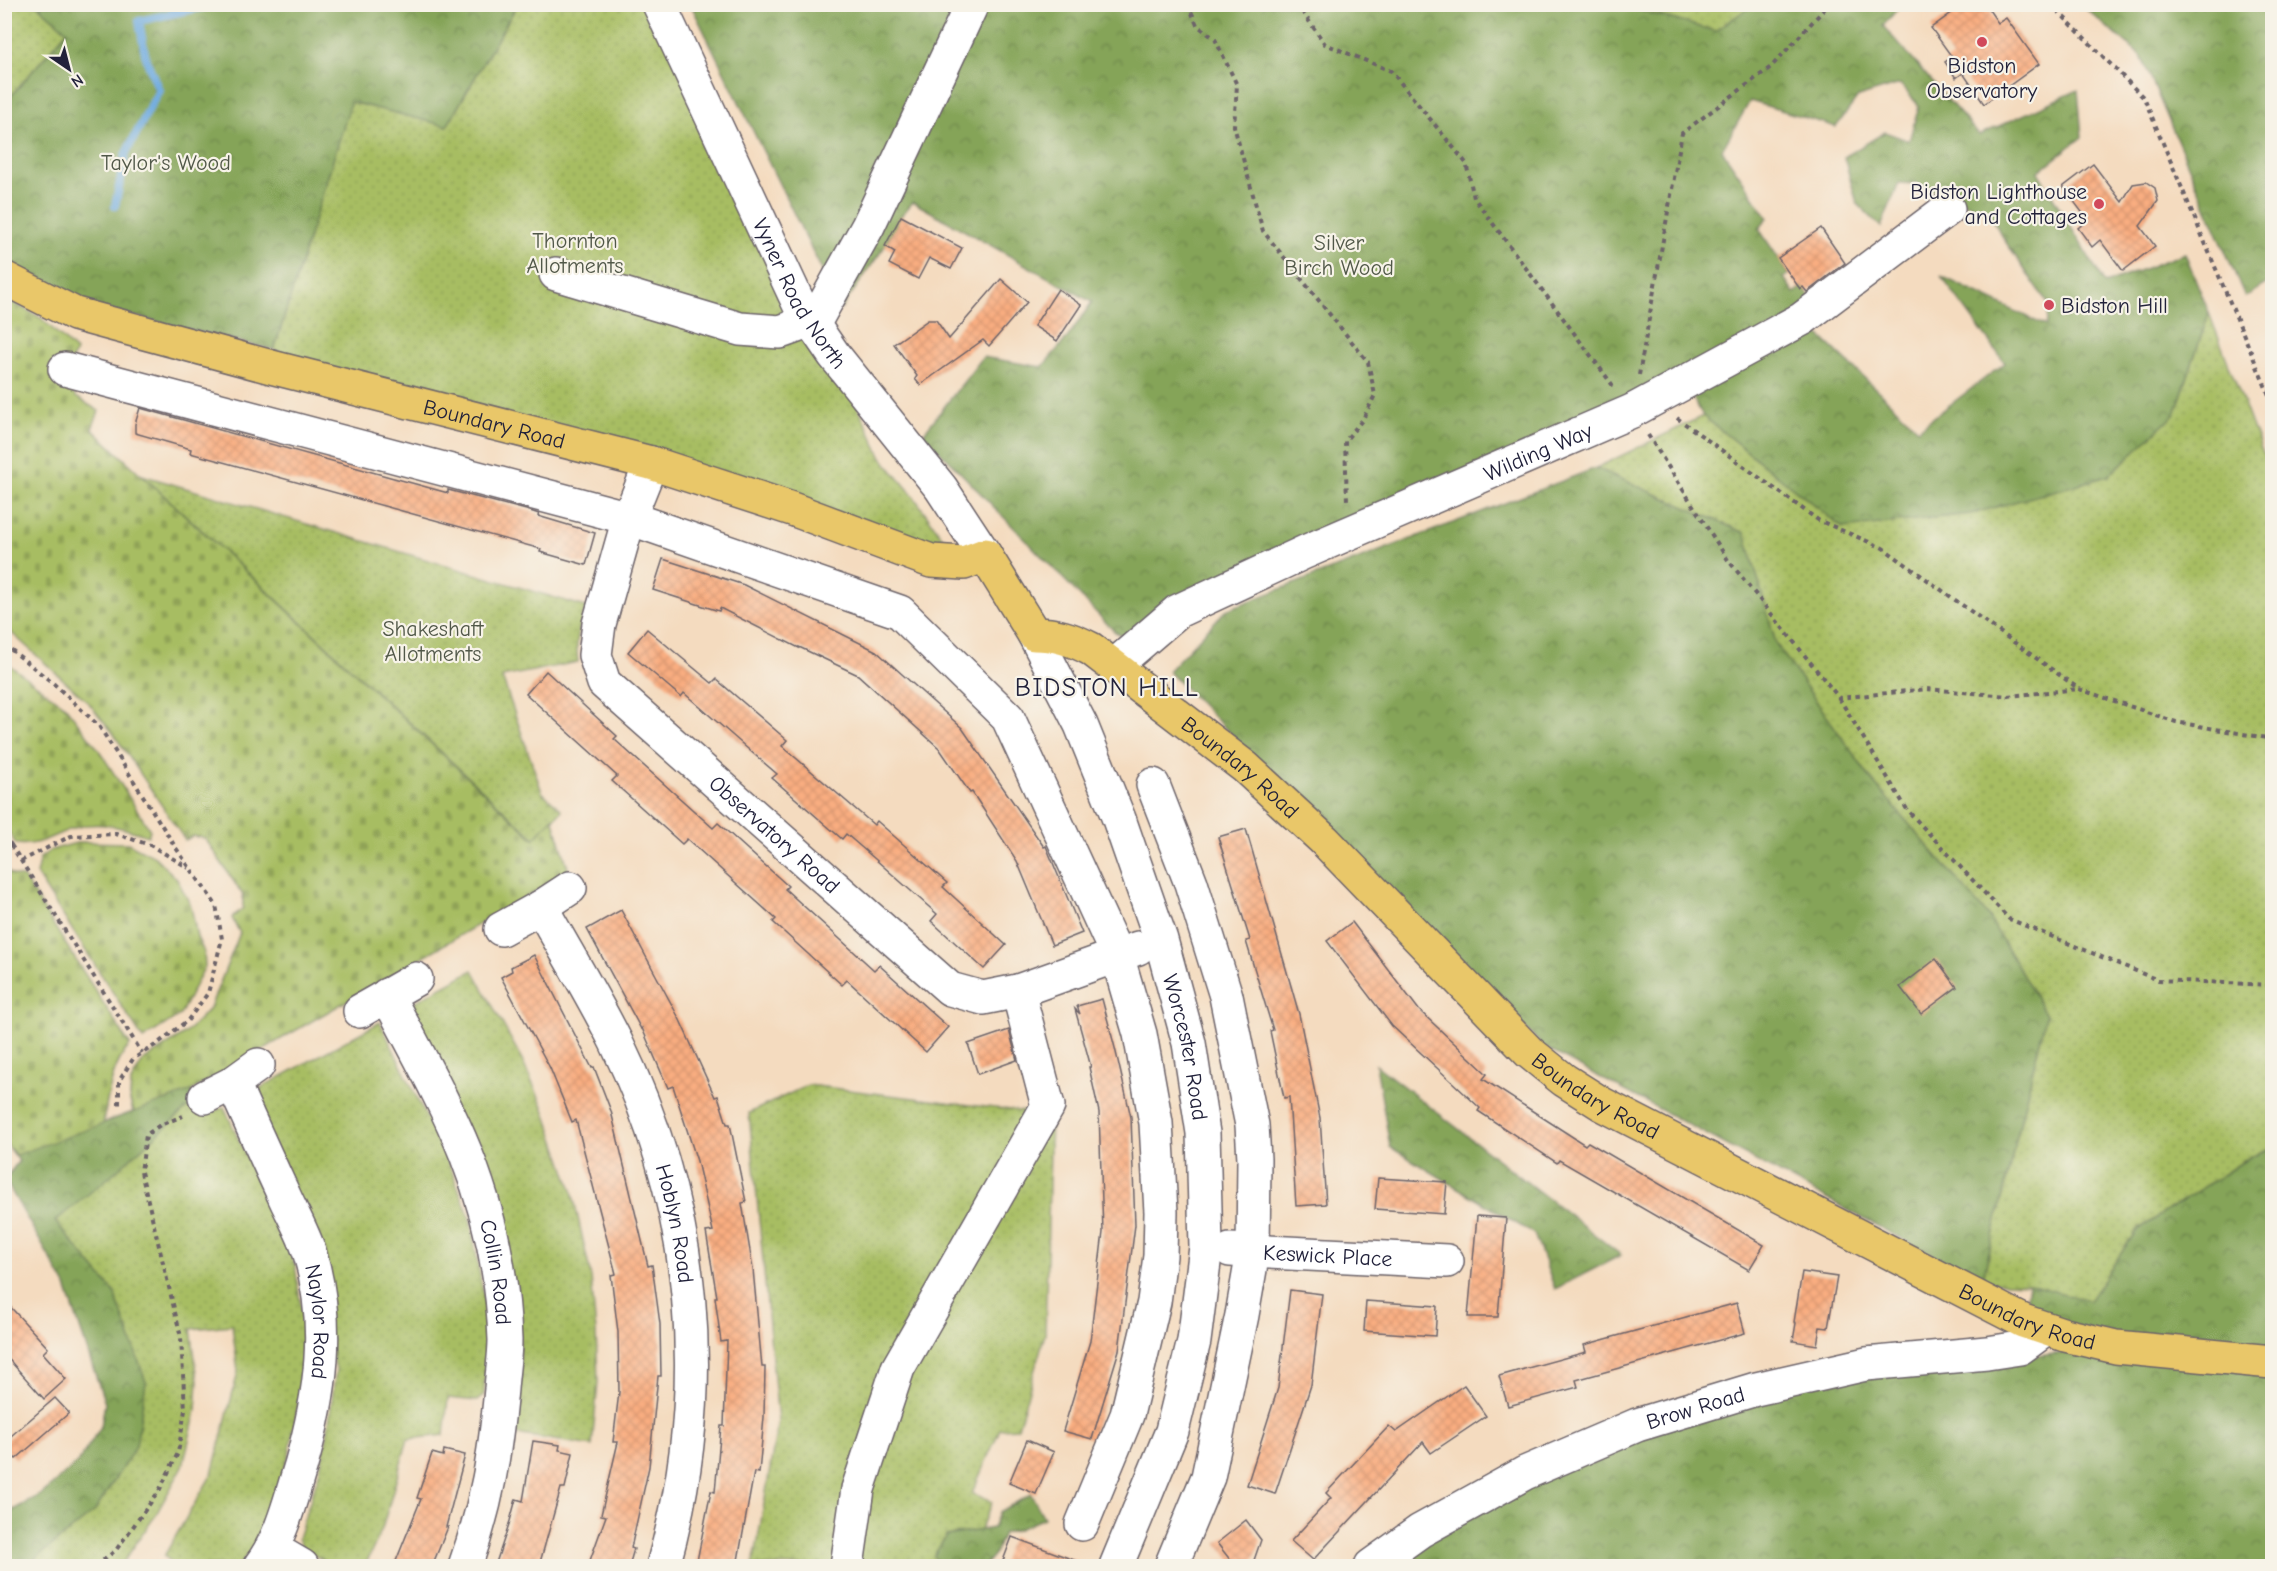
<svg xmlns="http://www.w3.org/2000/svg" width="2277" height="1571" font-family="'Comic Neue',sans-serif">
<style>
.grass{fill:url(#grass-dots);stroke:#64704e;stroke-width:1.5}
.forest{fill:url(#forest-crowns);stroke:#54634a;stroke-width:1.5}
.cemetery{fill:url(#cemetery-stones);stroke:#64704e;stroke-width:1.5}
.lines{fill:none;stroke-linecap:round;stroke-linejoin:round}
.stream{stroke:#6eaadf;stroke-width:8}
.building{fill:url(#building-cross-hatch)}
.minor-casing{stroke:#6c6369;stroke-width:36}
.major-casing{stroke:#6c6369;stroke-width:36}
.path{stroke:#6c6369;stroke-width:4;stroke-dasharray:4.5 4.5;stroke-linecap:butt}
.minor{stroke:#fff;stroke-width:33}
.major{stroke:#e9c769;stroke-width:33}
.poi-dot{fill:#d1495b;stroke:#f7f3e8;stroke-width:2}
.labels{text-anchor:middle;stroke-width:4.5;stroke-linejoin:round;paint-order:stroke}
.poi-label{font-size:22px;fill:#22223b;stroke:#f7f3e8}
.park-label{font-size:22px;fill:#515849;stroke:#f7f3e8}
.street-label{font-size:22px;fill:#22223b;stroke:#f7f3e8}
.quarter-label{font-size:26px;letter-spacing:1.5px;fill:#22223b;stroke:#f7f3e8}
</style>
<defs>
<pattern id="grass-dots" width="8" height="8" patternUnits="userSpaceOnUse" patternTransform="scale(1.5)"><rect width="8" height="8" fill="#a7bd62"/><path d="M2 2h.1M6 6h.1" fill="none" stroke="#8fa256" stroke-width="1.8" stroke-linecap="round"/></pattern>
<pattern id="forest-crowns" width="20" height="18" patternUnits="userSpaceOnUse" patternTransform="scale(1.5)"><rect width="20" height="18" fill="#85a458"/><path d="M2 6a3 3 0 1 1 6 0M12 15a3 3 0 1 1 6 0" fill="none" stroke="#6c854a"/></pattern>
<pattern id="cemetery-stones" width="16" height="16" patternUnits="userSpaceOnUse" patternTransform="scale(1.5)"><rect width="16" height="16" fill="#a7bd62"/><path d="M2 7V4a2 2 0 0 1 4 0v3zM10 15v-3a2 2 0 0 1 4 0v3z" fill="#8fa256"/></pattern>
<pattern id="building-cross-hatch" width="8" height="8" patternUnits="userSpaceOnUse" patternTransform="scale(1.5)"><rect width="8" height="8" fill="#f9ad80"/><path d="M0 0l8 8M0 8l8-8" fill="none" stroke="#d59570"/></pattern>
</defs>
<rect width="100%" height="100%" fill="#f7f3e8"/>
<filter id="ink" filterUnits="userSpaceOnUse"><feTurbulence type="fractalNoise" baseFrequency=".0167" numOctaves="2"/><feDisplacementMap in="SourceGraphic" scale="12" xChannelSelector="R" yChannelSelector="G"/><feConvolveMatrix kernelMatrix="1 2 1 2 8 2 1 2 1" color-interpolation-filters="sRGB"/></filter>
<filter id="wash" filterUnits="userSpaceOnUse"><feTurbulence type="fractalNoise" baseFrequency=".008" numOctaves="4" result="noise"/><feDisplacementMap in="SourceGraphic" scale="24" xChannelSelector="R" yChannelSelector="G"/><feGaussianBlur stdDeviation="1.35" result="paint"/><feColorMatrix in="noise" values="0 0 0 0 0 0 0 0 0 0 0 0 0 0 0 0 0 1.4 0 .05"/><feComposite in="paint" operator="in"/></filter>
<g filter="url(#wash)">
<rect width="100%" height="100%" fill="#f4dbbf"/>
<g class="grass">
<polygon points="5,5 37,5 68,31 5,103"/>
<polygon points="517,5 659,5 834,355 882,458 912,494 945,541 931,561 457,406 274,350 351,101 447,126"/>
<polygon points="1617,5 1753,5 1715,31"/>
<polygon points="2209,313 2272,477 2272,1148 2253,1155 2136,1231 2089,1302 2029,1284 1982,1282 2046,1015 1873,782 1776,644 1745,533 1596,468 1703,416 1843,528 2175,414"/>
<path d="M142 475 586 607C579 626 575 641 578 662L502 677 542 792 562 810 535 839Z"/>
<polygon points="473,970 519,1054 543,1106 572,1190 591,1277 596,1332 598,1381 592,1446 516,1434 521,1381 519,1322 410,1004"/>
<polygon points="380,1022 449,1164 470,1218 488,1323 484,1395 477,1401 448,1398 444,1435 408,1439 382,1529 365,1566 333,1566 302,1548 298,1538 319,1473 327,1437 336,1369 254,1095 255,1091"/>
<polygon points="808,1085 1051,1115 1045,1334 1018,1428 1000,1429 972,1493 992,1502 965,1566 752,1566 756,1551 778,1421 749,1113"/>
<polygon points="191,1091 205,1115 224,1107 295,1265 304,1329 299,1398 289,1455 263,1527 255,1544 239,1566 177,1566 164,1556 212,1474 238,1372 232,1325 191,1329 198,1381 196,1410 183,1466 155,1516 124,1561 117,1566 5,1566 4,1515 42,1494 78,1462 101,1427 105,1403 66,1286 5,1178 19,1161 16,1155"/>
</g>
<g class="forest">
<polygon points="1617,4 1715,31 1753,5 1901,5 1883,26 1979,135 2078,90 2082,137 2038,172 2105,284 2185,253 2209,313 2175,414 2108,476 1971,514 1843,528 1703,416 1692,396 1748,359 1815,331 1918,429 2005,363 1941,276 2046,326 2049,305 2009,247 1988,212 1918,184 1899,183 1881,227 1857,203 1844,157 1885,132 1909,141 1919,106 1900,84 1858,97 1836,127 1750,101 1722,150 1768,218 1759,229 1789,274 1784,278 1794,293 1803,287 1817,306 1126,638 1115,632 923,434 983,357 1042,367 1068,337 1092,302 913,202 901,216 885,246 841,309 691,5"/>
<polygon points="37,5 517,5 447,126 351,102 274,350 88,305 5,262 5,103 67,31"/>
<polygon points="2081,5 2272,5 2272,280 2245,297 2141,56"/>
<polygon points="1596,468 1745,533 1776,644 1873,782 1988,916 2046,1015 1982,1282 1545,1048 1168,671 1226,610"/>
<path d="M251 576 534 839 553 818 569 872 191 1091 196 1100 107 1179 55 1221 114 1292 146 1382 136 1446 95 1511 26 1566H5V1515L42 1494 78 1462 101 1427 105 1403 66 1286 5 1180 19 1161 5 1142 4 922 130 1045C111 1066 108 1096 103 1123L133 1112 130 1100 131 1082 143 1061 186 1033 210 1008 240 933 232 918 243 908V895L205 838 193 836 185 840Z"/>
<polygon points="1376,1065 1621,1255 1555,1289 1534,1234 1390,1147"/>
<polygon points="2272,1148 2272,1566 1371,1566 1420,1531 1756,1389 2114,1347 2023,1321 2029,1284 2089,1301 2136,1231 2253,1155"/>
<polygon points="1031,1494 1044,1518 1016,1530 1003,1533 995,1553 984,1566 938,1566 934,1555 946,1536 993,1528 999,1512"/>
</g>
<g class="cemetery">
<polygon points="5,298 41,318 76,351 63,379 76,397 99,411 92,429 534,839 553,818 569,872 191,1091 134,1112 130,1100 131,1082 143,1061 186,1033 210,1008 240,933 232,918 243,908 243,895 205,838 193,836 185,840 113,733 88,702 5,627"/>
<path d="M4 661 65 706 99 750 150 830 148 836C126 829 101 820 78 827 55 833 41 847 16 844L5 826Z"/>
<polygon points="80,842 128,843 155,857 177,879 191,906 197,937 204,952 205,966 180,1015 143,1039 36,874 40,858 51,850"/>
<path d="M5 865C7 874 14 877 23 877L130 1045C111 1066 108 1096 103 1124L16 1155 4 1142Z"/>
</g>
<g class="lines">
<polyline class="stream" points="115,206 126,153 159,90 146,59 139,21 216,4"/>
</g>
<g id="blocks">
<g class="building">
<polygon points="1964,4 1985,4 1998,23 2006,18 2039,64 1984,104 1963,73 1956,78 1945,62 1952,57 1931,28"/>
<polygon points="2093,164 2122,202 2133,184 2146,182 2155,188 2158,201 2140,226 2155,246 2123,271 2100,240 2092,247 2078,228 2088,220 2063,187"/>
<polygon points="901,216 962,248 951,269 929,258 918,279 889,264 895,252 885,246"/>
<polygon points="1821,228 1845,263 1807,292 1803,287 1800,289 1778,258"/>
<polygon points="1001,279 1027,302 989,346 983,340 920,385 915,379 917,376 894,344 928,320 936,320 949,339"/>
<polygon points="1058,289 1081,305 1057,341 1034,326"/>
<polygon points="140,408 448,493 448,490 530,511 539,514 538,516 595,533 586,565 540,552 541,549 190,453 191,449 135,433 135,424"/>
<polygon points="663,559 744,585 876,651 903,675 962,728 1044,847 1046,846 1082,933 1052,945 1017,861 972,792 970,793 939,748 858,675 799,647 799,648 720,608 719,611 653,590"/>
<polygon points="647,629 712,683 716,679 787,740 782,746 874,825 877,821 947,883 943,887 1006,945 984,969 931,921 937,914 875,859 846,834 842,839 772,778 777,774 748,749 684,693 681,697 628,652"/>
<polygon points="546,671 617,736 614,739 713,828 718,823 788,886 785,889 874,970 879,965 948,1027 926,1052 847,980 842,985 773,922 776,919 687,839 682,844 612,781 617,776 526,694"/>
<polygon points="1246,829 1299,1014 1320,1118 1326,1204 1296,1206 1289,1097 1284,1098 1270,1031 1273,1030 1246,941 1250,940 1218,837"/>
<polygon points="621,910 680,1020 715,1097 718,1096 727,1124 730,1124 746,1202 742,1203 753,1269 762,1367 765,1367 764,1417 759,1473 754,1472 737,1566 696,1566 711,1491 715,1492 721,1426 724,1426 727,1341 721,1342 715,1297 717,1297 706,1232 713,1231 697,1161 673,1086 668,1088 642,1028 641,1029 587,929"/>
<polygon points="1352,922 1419,1010 1487,1074 1483,1079 1585,1145 1588,1142 1764,1245 1749,1270 1559,1160 1557,1163 1478,1111 1480,1108 1392,1026 1327,941"/>
<polygon points="534,955 592,1068 594,1067 611,1111 648,1266 652,1265 660,1324 661,1376 658,1376 649,1467 631,1548 634,1549 629,1566 588,1566 606,1516 601,1515 618,1442 613,1442 619,1392 618,1332 611,1275 616,1274 576,1120 572,1122 550,1068 501,977 512,971 511,967"/>
<polygon points="1936,959 1957,987 1921,1014 1900,987"/>
<polygon points="1102,999 1115,1048 1131,1117 1135,1225 1119,1350 1092,1439 1063,1431 1090,1341 1103,1232 1099,1112 1089,1067 1091,1067 1075,1009 1080,1014 1077,1006"/>
<polygon points="1009,1030 1017,1060 978,1074 968,1044"/>
<polygon points="1378,1178 1447,1182 1444,1214 1375,1209"/>
<polygon points="1477,1216 1506,1218 1498,1317 1468,1317"/>
<polygon points="1802,1272 1837,1277 1828,1328 1820,1327 1817,1345 1793,1341 1796,1323 1794,1322"/>
<polygon points="1290,1290 1322,1294 1311,1385 1275,1494 1247,1485 1278,1388"/>
<polygon points="4,1300 48,1348 43,1353 66,1379 44,1399 4,1354"/>
<polygon points="1366,1301 1437,1306 1435,1336 1364,1331"/>
<polygon points="1737,1303 1745,1333 1576,1380 1578,1387 1508,1406 1499,1376 1586,1352 1584,1345"/>
<polygon points="1464,1385 1486,1416 1431,1453 1423,1442 1313,1560 1291,1541 1331,1498 1326,1493 1389,1426 1396,1432"/>
<polygon points="55,1398 69,1413 16,1459 4,1448 4,1442"/>
<polygon points="1027,1440 1054,1452 1036,1494 1009,1483"/>
<polygon points="533,1441 560,1445 559,1450 573,1453 565,1488 561,1488 539,1566 495,1566 510,1521 516,1499 523,1501"/>
<polygon points="444,1450 465,1455 446,1527 448,1527 432,1566 394,1566 421,1499 417,1498 432,1453 443,1456"/>
<polygon points="1246,1520 1261,1540 1252,1566 1235,1566 1217,1543"/>
<polygon points="1012,1537 1085,1564 1085,1566 1001,1566"/>
</g>
</g>
</g>
<g filter="url(#ink)">
<use href="#blocks" fill-opacity="0" stroke="#6c6369" stroke-width="1.5"/>
<g class="lines">
<defs>
<g id="minor">
<path id="s1" d="M659 4 799 304 834 355 941 488 985 555"/>
<polyline points="556,274 740,329 780,332 811,321"/>
<polyline points="813,325 868,226 972,4"/>
<polyline points="65,369 629,518 900,612 1008,718 1117,955 1140,1034 1156,1123 1161,1212 1160,1256 1154,1302 1127,1415 1082,1524"/>
<path id="s2" d="M651 463 629 518 599 624 595 655 604 683 950 989 983 998 1018 991 1138 948"/>
<path id="s3" d="M1034 634 1081 725 1119 819 1161 940 1189 1043 1203 1133 1206 1247 1194 1341 1172 1431 1116 1566"/>
<path id="s4" d="M1114 666 1178 611 1305 552 1632 411 1802 319 1948 209"/>
<polyline points="1153,785 1191,883 1226,996 1252,1125 1254,1159 1253,1252 1242,1315 1208,1477 1171,1566"/>
<path id="s5" d="M570 888 541 907C566 952 593 996 616 1042 697 1208 713 1389 663 1566"/>
<polyline points="501,929 541,907"/>
<path id="s6" d="M387 995C414 1047 444 1099 466 1154 489 1212 503 1277 505 1340 505 1356 502 1373 501 1389 495 1454 487 1505 465 1566"/>
<polyline points="360,1011 416,979"/>
<path id="s7" d="M233 1083C250 1122 268 1161 286 1200 294 1217 304 1235 310 1254 331 1327 321 1394 301 1465 290 1500 282 1537 260 1566"/>
<polyline points="205,1097 233,1083 258,1065"/>
<path id="s8" d="M1230 1250 1447 1261"/>
<polyline points="273,1549 302,1566"/>
<polyline points="847,1566 858,1489 898,1368 1048,1106 1018,991"/>
<path id="s9" d="M1371 1566 1420 1531 1525 1473 1637 1425 1756 1389 1866 1364 1987 1353 2020 1348 2046 1329"/>
</g>
<g id="major">
<path id="s10" d="M4 278 75 314 275 368 651 463 792 509 931 561 964 563 985 555 1034 634C1056 634 1072 639 1091 649L1245 767 1324 840 1529 1052 1564 1080 1602 1104 2023 1321 2065 1335 2116 1347 2272 1362"/>
</g>
</defs>
<use href="#minor" class="minor-casing"/>
<use href="#major" class="major-casing"/>
<g class="path">
<polyline points="1188,4 1197,25 1215,39 1237,85 1234,126 1263,231 1368,362 1375,395 1363,419 1345,441 1347,501"/>
<polyline points="1297,4 1325,44 1391,71 1466,163 1474,198 1614,387"/>
<polyline points="2051,4 2144,98 2272,402"/>
<polyline points="1639,375 1682,133 1771,67 1829,4"/>
<polyline points="1677,418 1818,520 1883,548 2079,689 2176,722 2272,739"/>
<polyline points="1648,435 1728,560 1839,698 1927,689 2008,696 2079,689"/>
<polyline points="4,644 54,684 99,726 176,848 216,905 222,939 208,993 188,1020 157,1044 133,1059 119,1081 119,1109"/>
<polyline points="1839,698 1908,811 2009,919 2158,980 2272,985"/>
<polyline points="4,835 11,845 4,842"/>
<polyline points="11,845 142,1053"/>
<polyline points="21,861 71,836 116,834 150,845 189,868"/>
<polyline points="96,1566 116,1550 159,1491 178,1453 185,1410 181,1337 141,1172 146,1135 160,1125 183,1116"/>
</g>
<use href="#minor" class="minor"/>
<use href="#major" class="major"/>
</g>
</g>
<g class="poi-dot">
<circle cx="1982" cy="42" r="6"/>
<circle cx="2099" cy="204" r="6"/>
<circle cx="2049" cy="305" r="6"/>
</g>
<g class="labels">
<g class="poi-label">
<text x="1982" y="73">Bidston<tspan x="1982" dy="25">Observatory</tspan></text>
<text x="2087" y="199" text-anchor="end">Bidston Lighthouse<tspan x="2087" dy="25">and Cottages</tspan></text>
<text x="2061" y="313" text-anchor="start">Bidston Hill</text>
</g>
<g class="park-label">
<text x="166" y="170">Taylor's Wood</text>
<text x="575" y="248">Thornton<tspan x="575" dy="25">Allotments</tspan></text>
<text x="1339" y="250">Silver<tspan x="1339" dy="25">Birch Wood</tspan></text>
<text x="433" y="636">Shakeshaft<tspan x="433" dy="25">Allotments</tspan></text>
</g>
<g class="street-label">
<text dy="8" stroke="none"><textPath href="#s1" startOffset="322">Vyner Road North</textPath></text>
<text dy="8" stroke="none"><textPath href="#s10" startOffset="513">Boundary Road</textPath></text>
<text dy="8" stroke="none"><textPath href="#s4" startOffset="478">Wilding Way</textPath></text>
<text dy="8" stroke="none"><textPath href="#s10" startOffset="1370">Boundary Road</textPath></text>
<text dy="8" stroke="none"><textPath href="#s2" startOffset="458">Observatory Road</textPath></text>
<text dy="8" stroke="none"><textPath href="#s3" startOffset="442">Worcester Road</textPath></text>
<text dy="8" stroke="none"><textPath href="#s10" startOffset="1856">Boundary Road</textPath></text>
<text dy="8" stroke="none"><textPath href="#s5" startOffset="381">Hoblyn Road</textPath></text>
<text dy="8" stroke="none"><textPath href="#s8" startOffset="98">Keswick Place</textPath></text>
<text dy="8" stroke="none"><textPath href="#s6" startOffset="300">Collin Road</textPath></text>
<text dy="8" stroke="none"><textPath href="#s10" startOffset="2342">Boundary Road</textPath></text>
<text dy="8" stroke="none"><textPath href="#s7" startOffset="256">Naylor Road</textPath></text>
<text dy="8" stroke="none"><textPath href="#s9" startOffset="363">Brow Road</textPath></text>
</g>
<g class="quarter-label">
<text x="1107" y="696">BIDSTON HILL</text>
</g>
</g>
<rect width="2277" height="1571" fill="none" stroke="#f7f3e8" stroke-width="24"/>
<g transform="translate(69 69) rotate(145)" stroke="#f7f3e8" stroke-width="4.5" paint-order="stroke">
<path d="M0-4.5L10 22L0 15L-10 22Z" fill="#22223b"/>
<text y="-9" font-size="16" font-weight="bold" text-anchor="middle" fill="#22223b">N</text>
</g>
</svg>
